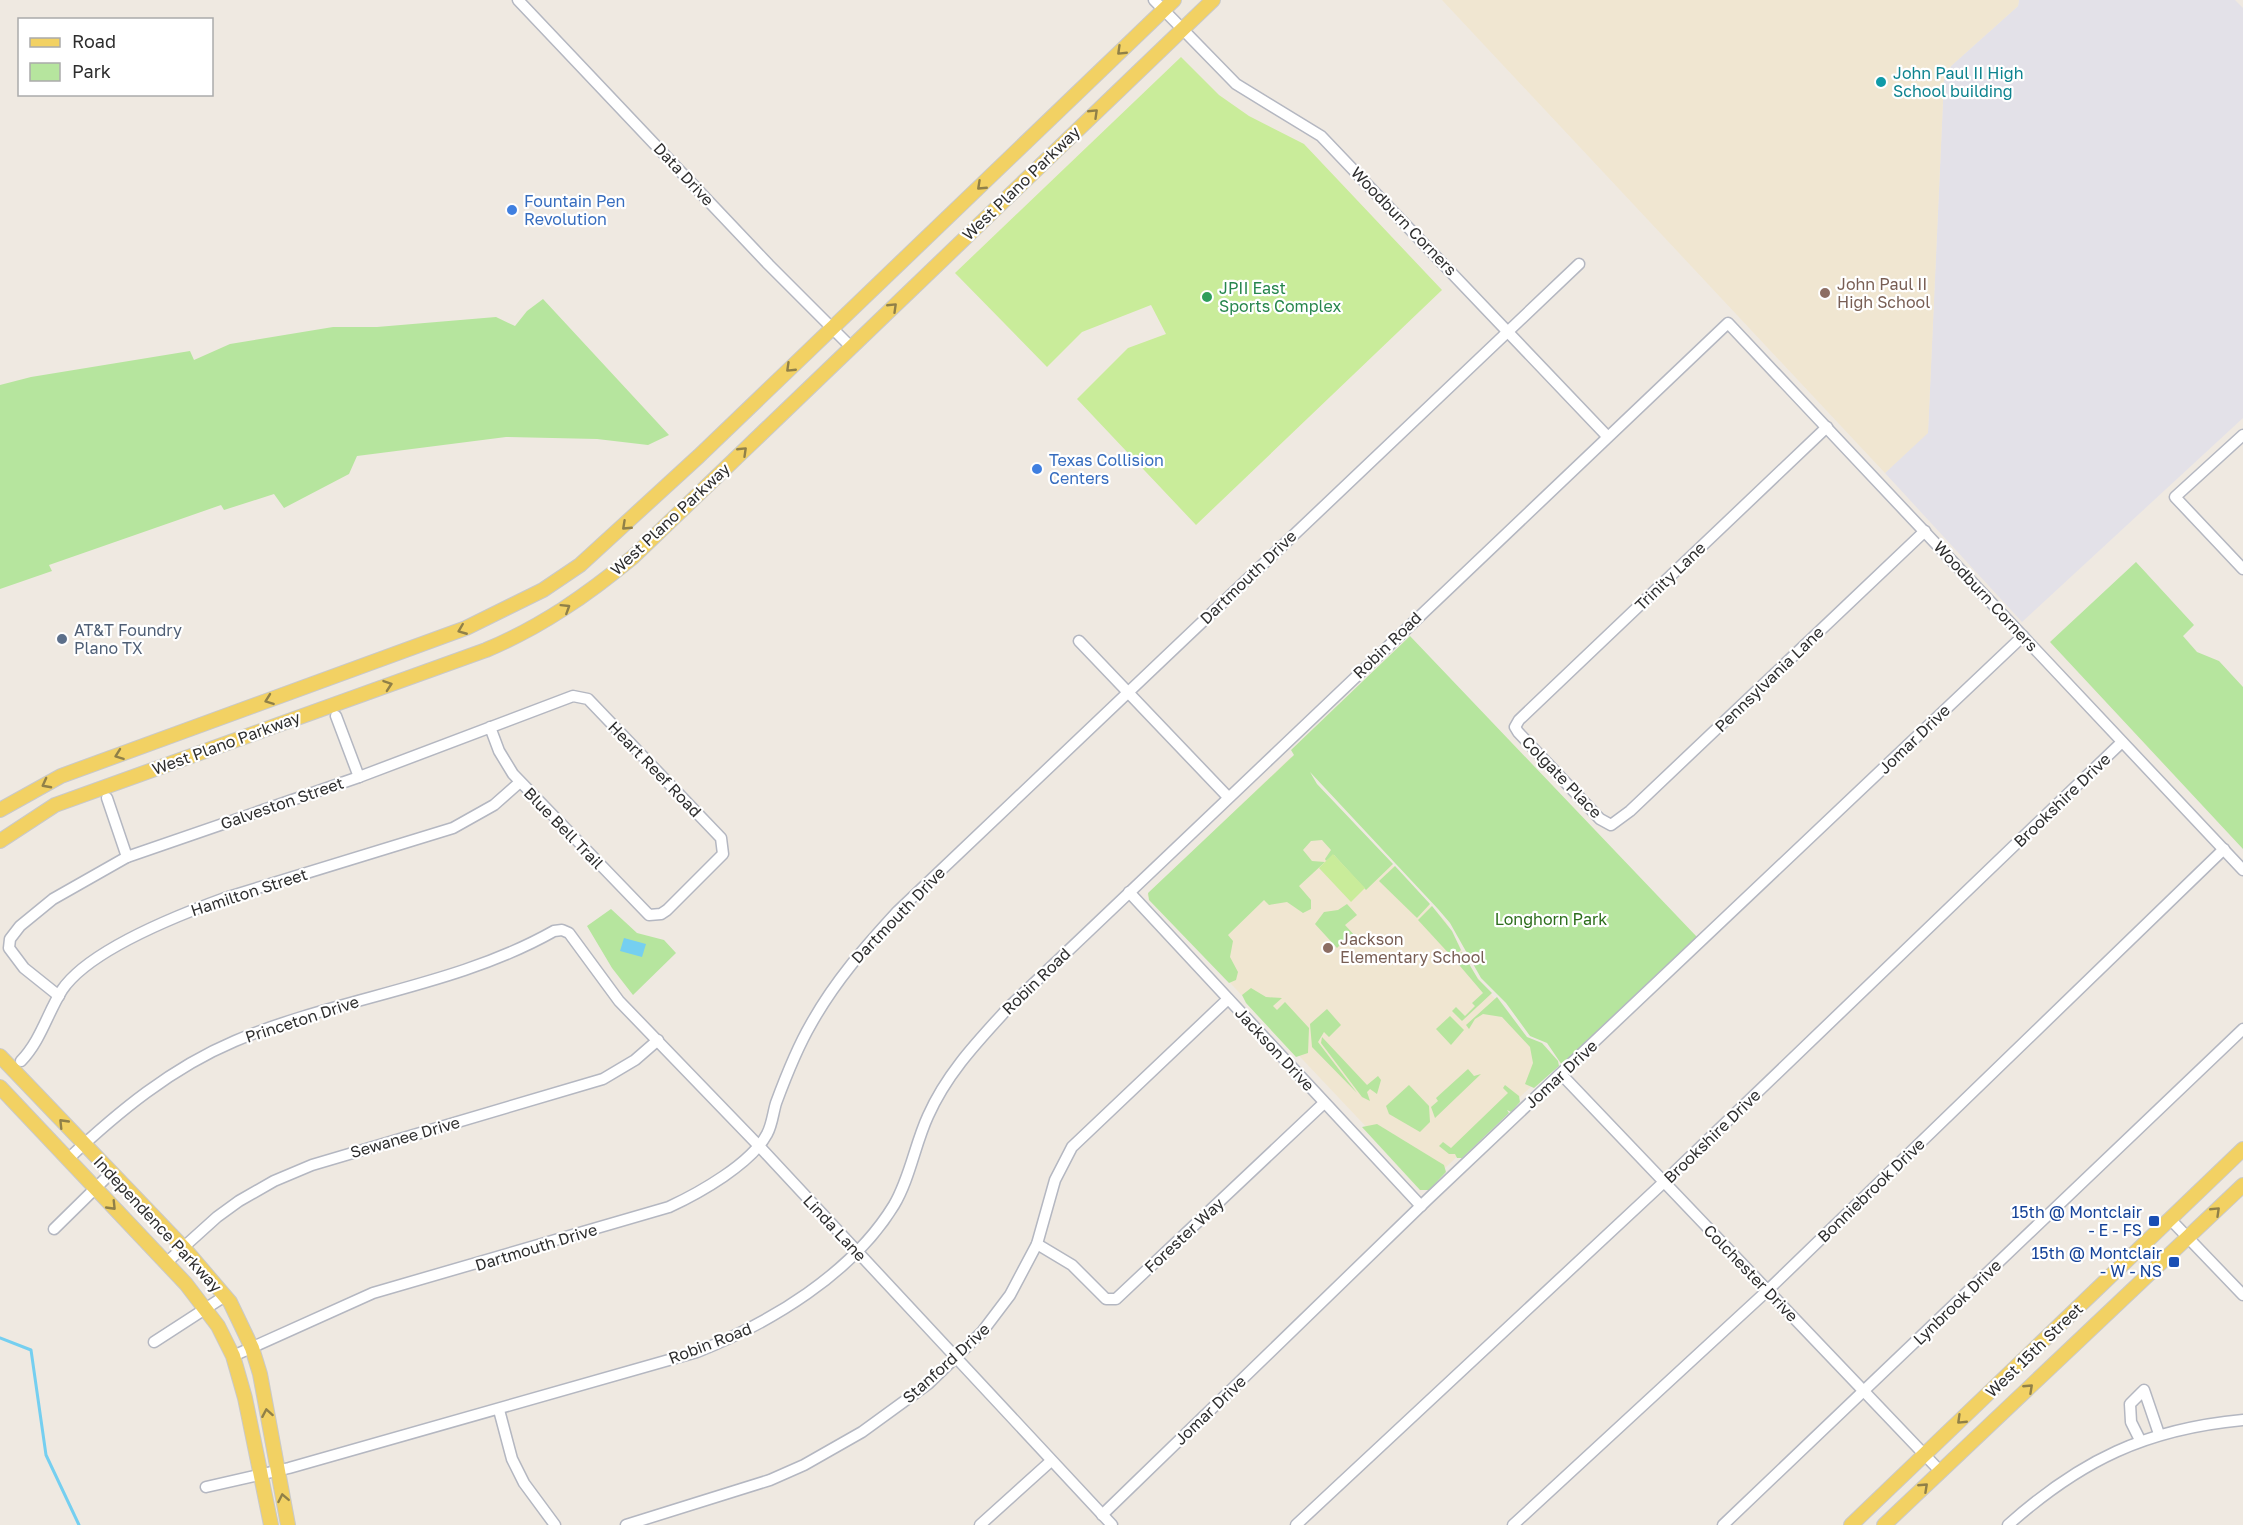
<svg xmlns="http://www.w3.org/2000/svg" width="2243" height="1525" font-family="'Golos Text',sans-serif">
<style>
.industrial{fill:#e3e1e8}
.education{fill:#f0e6d1}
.green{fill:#b6e59e}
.pitch{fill:#c9ec9a}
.water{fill:#75cff0}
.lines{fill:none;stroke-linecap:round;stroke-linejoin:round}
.stream{stroke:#75cff0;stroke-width:3}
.minor-casing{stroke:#b4b7c1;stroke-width:13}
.major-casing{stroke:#c9c9c9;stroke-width:16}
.minor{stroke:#fff;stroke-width:10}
.major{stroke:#f2d163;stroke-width:14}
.oneway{stroke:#908048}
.culture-dot{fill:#0f9aa8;stroke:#fff;stroke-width:2}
.shop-dot{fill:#3f7fe0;stroke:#fff;stroke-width:2}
.education-dot{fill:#8d6e63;stroke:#fff;stroke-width:2}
.leisure-dot{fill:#2e9e5b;stroke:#fff;stroke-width:2}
.service-dot{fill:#5c6f8a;stroke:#fff;stroke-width:2}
.transit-dot{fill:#1a4fb4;stroke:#fff;stroke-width:2}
.labels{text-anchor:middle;stroke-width:4.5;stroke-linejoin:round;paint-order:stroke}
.culture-label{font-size:16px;fill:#0d838f;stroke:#fff;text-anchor:start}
.street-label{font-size:16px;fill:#2e2e2e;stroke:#fff}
.shop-label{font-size:16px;fill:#366cbe;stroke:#fff;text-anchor:start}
.education-label{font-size:16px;fill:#785e54;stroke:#fff;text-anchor:start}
.leisure-label{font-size:16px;fill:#27864d;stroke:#fff;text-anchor:start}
.service-label{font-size:16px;fill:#4e5e75;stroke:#fff;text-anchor:start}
.park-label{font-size:16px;fill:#2c6e1b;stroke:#fff}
.transit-label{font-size:16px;fill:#164399;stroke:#fff;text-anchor:end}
</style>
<rect width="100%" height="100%" fill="#efe9e1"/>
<polygon class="industrial" points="2019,0 2235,0 2243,8 2243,418 2022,622 1885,473 1928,432 1944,79 1951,66 2018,6"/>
<g class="education">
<polygon points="1442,0 2019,0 2018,6 1951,66 1944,79 1928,433 1885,473"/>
<polygon points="1291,757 1446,922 1474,973 1529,1041 1545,1046 1558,1061 1424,1188 1147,895"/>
</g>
<g class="green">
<polygon points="543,299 669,435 648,445 597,439 506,437 357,456 349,474 284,508 274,494 224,510 221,505 49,565 52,571 0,589 0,385 31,377 190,351 194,360 230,344 333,327 377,327 496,317 515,326 527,311"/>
<polygon points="2136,562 2194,625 2183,636 2197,652 2219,661 2243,687 2243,849 2050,642"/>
<polygon points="1410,636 1697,937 1562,1065 1547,1043 1530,1036 1506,1003 1481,978 1450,923 1438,909 1310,772 1317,784 1393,864 1366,890 1334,855 1326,861 1325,859 1331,850 1322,840 1311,841 1303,850 1312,861 1325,862 1299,886 1311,900 1311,909 1303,913 1287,902 1269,905 1264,900 1228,935 1233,941 1230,957 1238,972 1236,980 1229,983 1149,900 1148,893 1294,755 1291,750"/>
<polygon points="1395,866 1430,904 1417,918 1379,881"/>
<polygon points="1347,904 1357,915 1345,925 1356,937 1349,943 1345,940 1337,948 1315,924 1324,912 1338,910"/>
<polygon points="1432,906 1452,931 1461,950 1453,958 1418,920"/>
<polygon points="611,909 637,933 664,940 676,953 633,995 612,968 587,926"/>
<polygon points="1462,952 1478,979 1492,993 1462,1021 1452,1011 1456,1007 1465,1016 1475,1006 1472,1003 1483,993 1454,959"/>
<polygon points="1251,988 1266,997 1282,998 1273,1006 1277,1010 1285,1002 1309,1028 1308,1053 1296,1057 1246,1003 1242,995"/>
<polygon points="1497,997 1527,1037 1542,1043 1558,1061 1559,1066 1534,1088 1525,1084 1533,1063 1530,1047 1502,1017 1483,1014 1475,1019 1469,1029 1466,1025"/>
<polygon points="1327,1009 1341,1025 1329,1037 1324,1032 1318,1042 1357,1093 1312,1047 1310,1024"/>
<polygon points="1450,1016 1464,1030 1451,1045 1436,1029"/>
<polygon points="1322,1037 1367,1085 1378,1076 1381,1080 1377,1094 1370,1089 1367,1092 1370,1101 1362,1097 1321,1043"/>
<polygon points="1468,1069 1474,1076 1481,1074 1435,1118 1431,1107 1438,1101 1436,1098"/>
<polygon points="1409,1085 1429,1106 1430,1122 1420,1132 1389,1114 1386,1106"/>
<polygon points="1505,1085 1519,1096 1520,1102 1511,1112 1507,1110 1509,1113 1462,1158 1457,1158 1455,1154 1449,1154 1439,1146 1443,1142 1451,1148 1508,1093 1503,1088"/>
<polygon points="1377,1124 1444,1165 1446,1172 1429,1190 1420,1190 1362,1127"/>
</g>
<g class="pitch">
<polygon points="1181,57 1219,95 1249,116 1304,144 1442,290 1196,525 1077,399 1128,348 1166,334 1151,305 1082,332 1047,367 955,273"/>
<polygon points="1333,854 1365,888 1351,902 1319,868"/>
</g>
<polygon class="water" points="624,938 646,944 642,957 620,951"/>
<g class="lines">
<polyline class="stream" points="0,1338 31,1350 46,1455 79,1525"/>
<defs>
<g id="minor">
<polyline points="518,0 769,265 851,347"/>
<polyline points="1154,0 1236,84 1321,136 1607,436"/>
<polyline points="1827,427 1519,720 1515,727 1518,732 1600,819 1611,825 1630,811 1925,531"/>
<polyline points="2243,435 2175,497 2243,569"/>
<polyline points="1079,641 1228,797"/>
<polyline points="336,716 359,777"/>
<polyline points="107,798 127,857"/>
<polyline points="1129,892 1421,1206"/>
<polyline points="59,996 24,968 9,948 10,939 20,926 53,899 127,857 359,777 573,696 588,699 721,838 723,854 667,910 661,914 649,915 513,774 499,751 490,727"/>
<path d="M21 1061C41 1040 47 1014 62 990 89 950 181 914 225 898L453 828 494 805 520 782"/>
<polyline points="1561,1074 1941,1472"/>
<path d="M68 1159C118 1112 171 1068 235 1041 339 997 455 987 554 931L562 930 569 933 619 1001 759 1146 1112 1525"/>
<polyline points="2170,1219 2243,1295"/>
<polyline points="54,1229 112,1172"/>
<polyline points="1037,1244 1072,1265 1106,1299 1116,1299 1324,1103"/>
<polyline points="166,1263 217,1217 239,1201 274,1181 312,1165 603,1079 635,1060 658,1040"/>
<polyline points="154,1342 225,1296"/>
<path d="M233 1356 373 1293 669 1207C699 1193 751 1164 767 1134 772 1125 773 1113 776 1103 786 1076 797 1048 811 1024 835 981 865 947 898 911L1579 264"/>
<polyline points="499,1410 512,1459 524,1483 555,1525"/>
<polyline points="2140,1440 2131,1422 2130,1404 2144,1390 2159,1434"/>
<path d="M206 1487 289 1468 697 1352C770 1323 852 1274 894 1205 910 1178 915 1144 928 1116 947 1073 978 1041 1009 1007L1728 323 2243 870"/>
<polyline points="1102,1515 1427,1200 2023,636"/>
<polyline points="626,1525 770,1480 804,1465 862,1432 928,1384 982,1332 1010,1295 1037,1244 1055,1180 1072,1147 1228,999"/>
<polyline points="980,1525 1051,1461"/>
<polyline points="1296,1525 1664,1182 2122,742"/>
<polyline points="1513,1525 1768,1290 2224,849"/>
<polyline points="1723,1525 2243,1029"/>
<path d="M2008 1525C2081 1460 2146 1429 2243 1420"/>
</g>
<g id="major">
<polyline points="0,810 61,776 466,628 543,590 580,565 699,456 1174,0"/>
<path d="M0 841 55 805 486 650C541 627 587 595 633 557L1213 0"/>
<polyline points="0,1056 183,1247 230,1302 252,1348 260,1374 288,1525"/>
<polyline points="0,1087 186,1284 218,1326 233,1356 245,1398 271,1525"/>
<polyline points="1851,1525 2243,1149"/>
<polyline points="1884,1525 2243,1185"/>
</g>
</defs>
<use href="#minor" class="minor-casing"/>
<use href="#major" class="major-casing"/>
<use href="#minor" class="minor"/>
<use href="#major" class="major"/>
</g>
<defs><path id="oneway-chevron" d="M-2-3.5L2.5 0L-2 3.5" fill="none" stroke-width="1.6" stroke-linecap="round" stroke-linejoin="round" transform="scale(1.5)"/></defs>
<g class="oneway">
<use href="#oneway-chevron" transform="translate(1121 51) rotate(136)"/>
<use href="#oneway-chevron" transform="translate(1094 113) rotate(-44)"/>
<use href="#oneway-chevron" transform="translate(981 186) rotate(137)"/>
<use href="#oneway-chevron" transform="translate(893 307) rotate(-44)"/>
<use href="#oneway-chevron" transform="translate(790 368) rotate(136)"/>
<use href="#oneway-chevron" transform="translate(743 451) rotate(-44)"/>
<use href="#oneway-chevron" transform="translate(626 526) rotate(137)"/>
<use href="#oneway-chevron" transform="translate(566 608) rotate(-32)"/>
<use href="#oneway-chevron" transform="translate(462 630) rotate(158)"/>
<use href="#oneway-chevron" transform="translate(388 685) rotate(-19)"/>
<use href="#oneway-chevron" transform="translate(269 700) rotate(160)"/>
<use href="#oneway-chevron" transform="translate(119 755) rotate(160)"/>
<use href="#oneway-chevron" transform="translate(46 784) rotate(152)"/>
<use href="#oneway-chevron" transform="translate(63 1123) rotate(-134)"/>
<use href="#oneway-chevron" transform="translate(112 1206) rotate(46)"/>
<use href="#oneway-chevron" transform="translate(2216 1211) rotate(-44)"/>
<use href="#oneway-chevron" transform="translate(2029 1388) rotate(-43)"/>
<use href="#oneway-chevron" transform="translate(267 1413) rotate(-100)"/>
<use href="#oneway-chevron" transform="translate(1961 1420) rotate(136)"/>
<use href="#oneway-chevron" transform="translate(1924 1487) rotate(-43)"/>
<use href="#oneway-chevron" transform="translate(283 1498) rotate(-101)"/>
</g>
<circle class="culture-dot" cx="1881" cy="82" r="6"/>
<g class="shop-dot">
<circle cx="512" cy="210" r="6"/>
<circle cx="1037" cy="469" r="6"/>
</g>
<g class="education-dot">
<circle cx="1825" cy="293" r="6"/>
<circle cx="1328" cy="948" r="6"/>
</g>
<circle class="leisure-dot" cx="1207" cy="297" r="6"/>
<circle class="service-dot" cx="62" cy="639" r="6"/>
<g class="transit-dot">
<rect x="2148" y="1215" width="12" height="12" rx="3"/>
<rect x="2168" y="1256" width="12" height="12" rx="3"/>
</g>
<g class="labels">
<g class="culture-label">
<text x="1893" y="79">John Paul II High<tspan x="1893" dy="18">School building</tspan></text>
</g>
<g class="street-label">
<text transform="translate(684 174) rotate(47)" y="6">Data Drive</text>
<text transform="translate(1021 183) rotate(-44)" y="6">West Plano Parkway</text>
<text transform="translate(1404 221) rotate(46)" y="6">Woodburn Corners</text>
<text transform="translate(670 519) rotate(-43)" y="6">West Plano Parkway</text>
<text transform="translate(1670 576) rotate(-44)" y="6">Trinity Lane</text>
<text transform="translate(1248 577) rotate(-44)" y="6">Dartmouth Drive</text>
<text transform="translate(1986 596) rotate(47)" y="6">Woodburn Corners</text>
<text transform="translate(1387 645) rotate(-44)" y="6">Robin Road</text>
<text transform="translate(1769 679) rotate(-44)" y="6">Pennsylvania Lane</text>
<text transform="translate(1914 739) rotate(-44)" y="6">Jomar Drive</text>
<text transform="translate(226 743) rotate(-20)" y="6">West Plano Parkway</text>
<text transform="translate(655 769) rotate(46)" y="6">Heart Reef Road</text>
<text transform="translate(1562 777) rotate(46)" y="6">Colgate Place</text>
<text transform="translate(2062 800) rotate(-44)" y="6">Brookshire Drive</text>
<text transform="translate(282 803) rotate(-19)" y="6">Galveston Street</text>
<text transform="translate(564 828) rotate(46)" y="6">Blue Bell Trail</text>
<text transform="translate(249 892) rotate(-18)" y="6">Hamilton Street</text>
<text transform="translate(898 915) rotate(-46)" y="6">Dartmouth Drive</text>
<text transform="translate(1036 981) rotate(-44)" y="6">Robin Road</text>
<text transform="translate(302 1019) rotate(-18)" y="6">Princeton Drive</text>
<text transform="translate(1275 1049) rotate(47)" y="6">Jackson Drive</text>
<text transform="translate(1561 1074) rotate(-43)" y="6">Jomar Drive</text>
<text transform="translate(1712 1136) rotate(-44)" y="6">Brookshire Drive</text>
<text transform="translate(405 1137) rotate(-16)" y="6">Sewanee Drive</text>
<text transform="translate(1871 1190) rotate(-44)" y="6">Bonniebrook Drive</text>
<text transform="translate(158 1224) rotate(47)" y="6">Independence Parkway</text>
<text transform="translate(835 1228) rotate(47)" y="6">Linda Lane</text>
<text transform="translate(1184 1235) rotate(-43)" y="6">Forester Way</text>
<text transform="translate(536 1247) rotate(-17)" y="6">Dartmouth Drive</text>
<text transform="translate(1751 1273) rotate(46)" y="6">Colchester Drive</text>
<text transform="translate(1957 1302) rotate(-44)" y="6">Lynbrook Drive</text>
<text transform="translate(710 1343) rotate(-21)" y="6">Robin Road</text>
<text transform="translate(2034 1350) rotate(-44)" y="6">West 15th Street</text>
<text transform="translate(946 1363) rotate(-42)" y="6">Stanford Drive</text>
<text transform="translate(1210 1410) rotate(-44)" y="6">Jomar Drive</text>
</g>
<g class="shop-label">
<text x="524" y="207">Fountain Pen<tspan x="524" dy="18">Revolution</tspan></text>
<text x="1049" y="466">Texas Collision<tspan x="1049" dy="18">Centers</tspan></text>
</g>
<g class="education-label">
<text x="1837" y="290">John Paul II<tspan x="1837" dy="18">High School</tspan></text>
<text x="1340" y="945">Jackson<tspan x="1340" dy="18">Elementary School</tspan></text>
</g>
<g class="leisure-label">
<text x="1219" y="294">JPII East<tspan x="1219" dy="18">Sports Complex</tspan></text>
</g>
<g class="service-label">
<text x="74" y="636">AT&amp;T Foundry<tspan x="74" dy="18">Plano TX</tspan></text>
</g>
<g class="park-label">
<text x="1551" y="925">Longhorn Park</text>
</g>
<g class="transit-label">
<text x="2142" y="1218">15th @ Montclair<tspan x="2142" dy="18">- E - FS</tspan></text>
<text x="2162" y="1259">15th @ Montclair<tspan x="2162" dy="18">- W - NS</tspan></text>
</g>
</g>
<rect x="18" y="18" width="195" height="78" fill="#ffffff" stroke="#ababab" stroke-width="1.5"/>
<rect x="30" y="38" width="30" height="9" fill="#f2d163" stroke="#ababab" stroke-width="1.5"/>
<text x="72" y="48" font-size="18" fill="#2e2e2e">Road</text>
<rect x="30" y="63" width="30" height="18" fill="#b6e59e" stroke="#ababab" stroke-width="1.5"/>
<text x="72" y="78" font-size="18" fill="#2e2e2e">Park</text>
</svg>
